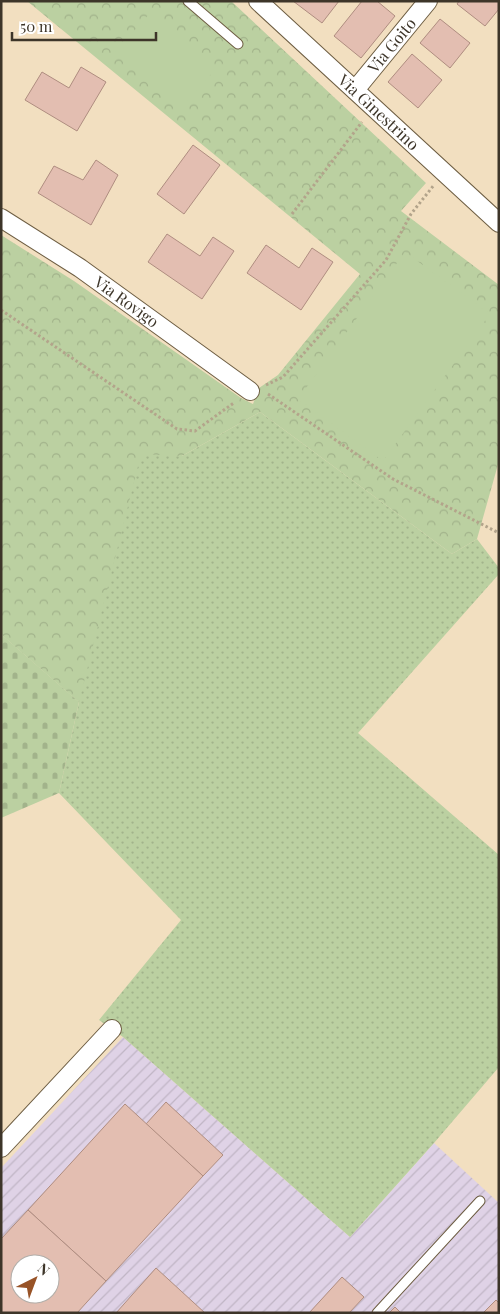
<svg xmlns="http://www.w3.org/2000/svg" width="500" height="1314" font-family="'Playfair Display',serif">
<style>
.industrial{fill:url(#industrial-furrows);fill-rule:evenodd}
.grass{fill:url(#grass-dots)}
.cemetery{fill:url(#cemetery-stones)}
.park{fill:url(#park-crowns)}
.garden{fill:#bbd0a1}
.building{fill:#e3beb1;stroke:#af8d80;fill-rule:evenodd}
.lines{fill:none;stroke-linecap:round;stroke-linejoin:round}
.service-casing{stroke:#6d5d42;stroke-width:11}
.minor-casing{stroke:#6d5d42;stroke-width:20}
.path{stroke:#b3a48b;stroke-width:3;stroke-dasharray:2.5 2.5;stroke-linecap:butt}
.service{stroke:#fff;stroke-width:9}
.minor{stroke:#fff;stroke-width:18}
.labels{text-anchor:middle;stroke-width:4;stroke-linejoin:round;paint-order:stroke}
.street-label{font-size:16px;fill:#3d3529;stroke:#fff}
</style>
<defs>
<pattern id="industrial-furrows" width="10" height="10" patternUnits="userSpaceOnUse" patternTransform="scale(1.25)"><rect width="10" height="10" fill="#dfd2e6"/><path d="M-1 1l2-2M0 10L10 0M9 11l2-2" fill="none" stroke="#c0b5c5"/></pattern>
<pattern id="grass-dots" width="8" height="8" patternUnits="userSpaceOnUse" patternTransform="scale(1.25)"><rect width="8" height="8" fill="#bbd0a1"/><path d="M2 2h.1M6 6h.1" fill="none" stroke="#a2b38b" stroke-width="1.8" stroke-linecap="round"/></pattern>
<pattern id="cemetery-stones" width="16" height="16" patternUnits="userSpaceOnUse" patternTransform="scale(1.25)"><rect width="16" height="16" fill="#bbd0a1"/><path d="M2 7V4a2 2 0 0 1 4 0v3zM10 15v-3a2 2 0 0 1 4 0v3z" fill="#a2b38b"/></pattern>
<pattern id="park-crowns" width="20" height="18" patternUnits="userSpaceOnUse" patternTransform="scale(1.25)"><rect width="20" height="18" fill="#bbd0a1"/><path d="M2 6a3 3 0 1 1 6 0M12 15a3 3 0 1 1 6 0" fill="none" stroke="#a2b38b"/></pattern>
</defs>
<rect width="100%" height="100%" fill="#f2dfc0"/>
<path class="industrial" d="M123 1037 350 1237 434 1143 499 1203V1313H1V1168ZM20 1264H50V1294H20Z"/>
<polygon class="grass" points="1,324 182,456 260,412 452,554 477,539 499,568 499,574 358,733 499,855 499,1067 434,1143 350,1237 123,1037 99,1020 181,920 59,793 79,702 1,634"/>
<polygon class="cemetery" points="1,634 79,702 59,793 1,818"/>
<polygon class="park" points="27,1 231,1 426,183 401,211 499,285 499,461 477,539 452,554 260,412 182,456 141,454 79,702 1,634 1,235 74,281 241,398 253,404 259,388 278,375 360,274"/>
<g class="garden">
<polygon points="151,12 215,70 179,110 115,52"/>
<polygon points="405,252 490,314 383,461 298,399"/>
</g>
<g class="building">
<polygon points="293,1 339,1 322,23"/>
<polygon points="362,1 377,1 395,16 361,58 334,36"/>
<polygon points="459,1 499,1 499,9 485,26 457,4"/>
<polygon points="440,19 470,43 450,68 420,43"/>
<polygon points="412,54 442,80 418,108 388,82"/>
<polygon points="81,67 106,82 77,131 25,100 42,72 69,88"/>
<polygon points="193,145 220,165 184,214 157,194"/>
<polygon points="96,160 118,175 91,225 38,193 54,166 83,180"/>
<polygon points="167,234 200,256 213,237 234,251 202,299 148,262"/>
<polygon points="266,245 299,268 312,248 333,262 301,310 247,273"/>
<polygon points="166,1102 223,1155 203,1176 146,1124"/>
<polygon points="125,1104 203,1176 106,1281 28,1210"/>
<path d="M28 1210 106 1281 77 1313H1V1239ZM20 1264H50V1294H20Z"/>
<polygon points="156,1268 205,1313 116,1313"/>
<polygon points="342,1277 364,1297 349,1313 309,1313"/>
<polygon points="496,1300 499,1303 499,1313 483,1313"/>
<polygon points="395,1307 401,1313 389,1313"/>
</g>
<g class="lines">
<defs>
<g id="service">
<polyline points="188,1 238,44"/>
<polyline points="377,1313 480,1201"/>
</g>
<g id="minor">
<path id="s1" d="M258 1 499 223"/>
<path id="s2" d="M355 90 428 1"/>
<path id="s3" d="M1 218 80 268 250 391"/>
<polyline points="1,1148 112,1029"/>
</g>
</defs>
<use href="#service" class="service-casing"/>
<use href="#minor" class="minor-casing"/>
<g class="path">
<polyline points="292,214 362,122"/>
<polyline points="1,310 177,429 195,431 235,402"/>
<polyline points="266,385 283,377 386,260 411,214 434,185"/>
<polyline points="268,394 393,479 499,533"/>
</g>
<use href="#service" class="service"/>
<use href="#minor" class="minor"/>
</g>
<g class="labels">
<g class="street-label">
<text dy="6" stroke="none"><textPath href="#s2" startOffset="58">Via Goito</textPath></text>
<text dy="6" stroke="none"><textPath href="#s1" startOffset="164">Via Ginestrino</textPath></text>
<text dy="6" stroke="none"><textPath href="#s3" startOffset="151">Via Rovigo</textPath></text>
</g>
</g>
<rect width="500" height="1314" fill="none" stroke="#3d3529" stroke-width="5"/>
<g transform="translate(35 1279) rotate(42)"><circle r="24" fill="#ffffff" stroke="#b1aea9"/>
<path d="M0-4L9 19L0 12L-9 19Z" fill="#985327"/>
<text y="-8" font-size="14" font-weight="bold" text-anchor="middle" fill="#3d3529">N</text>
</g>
<path d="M12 32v8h144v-8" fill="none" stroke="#3d3529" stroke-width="2.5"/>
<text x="20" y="32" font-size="15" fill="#3d3529" stroke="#ffffff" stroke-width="4" paint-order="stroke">50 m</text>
</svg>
